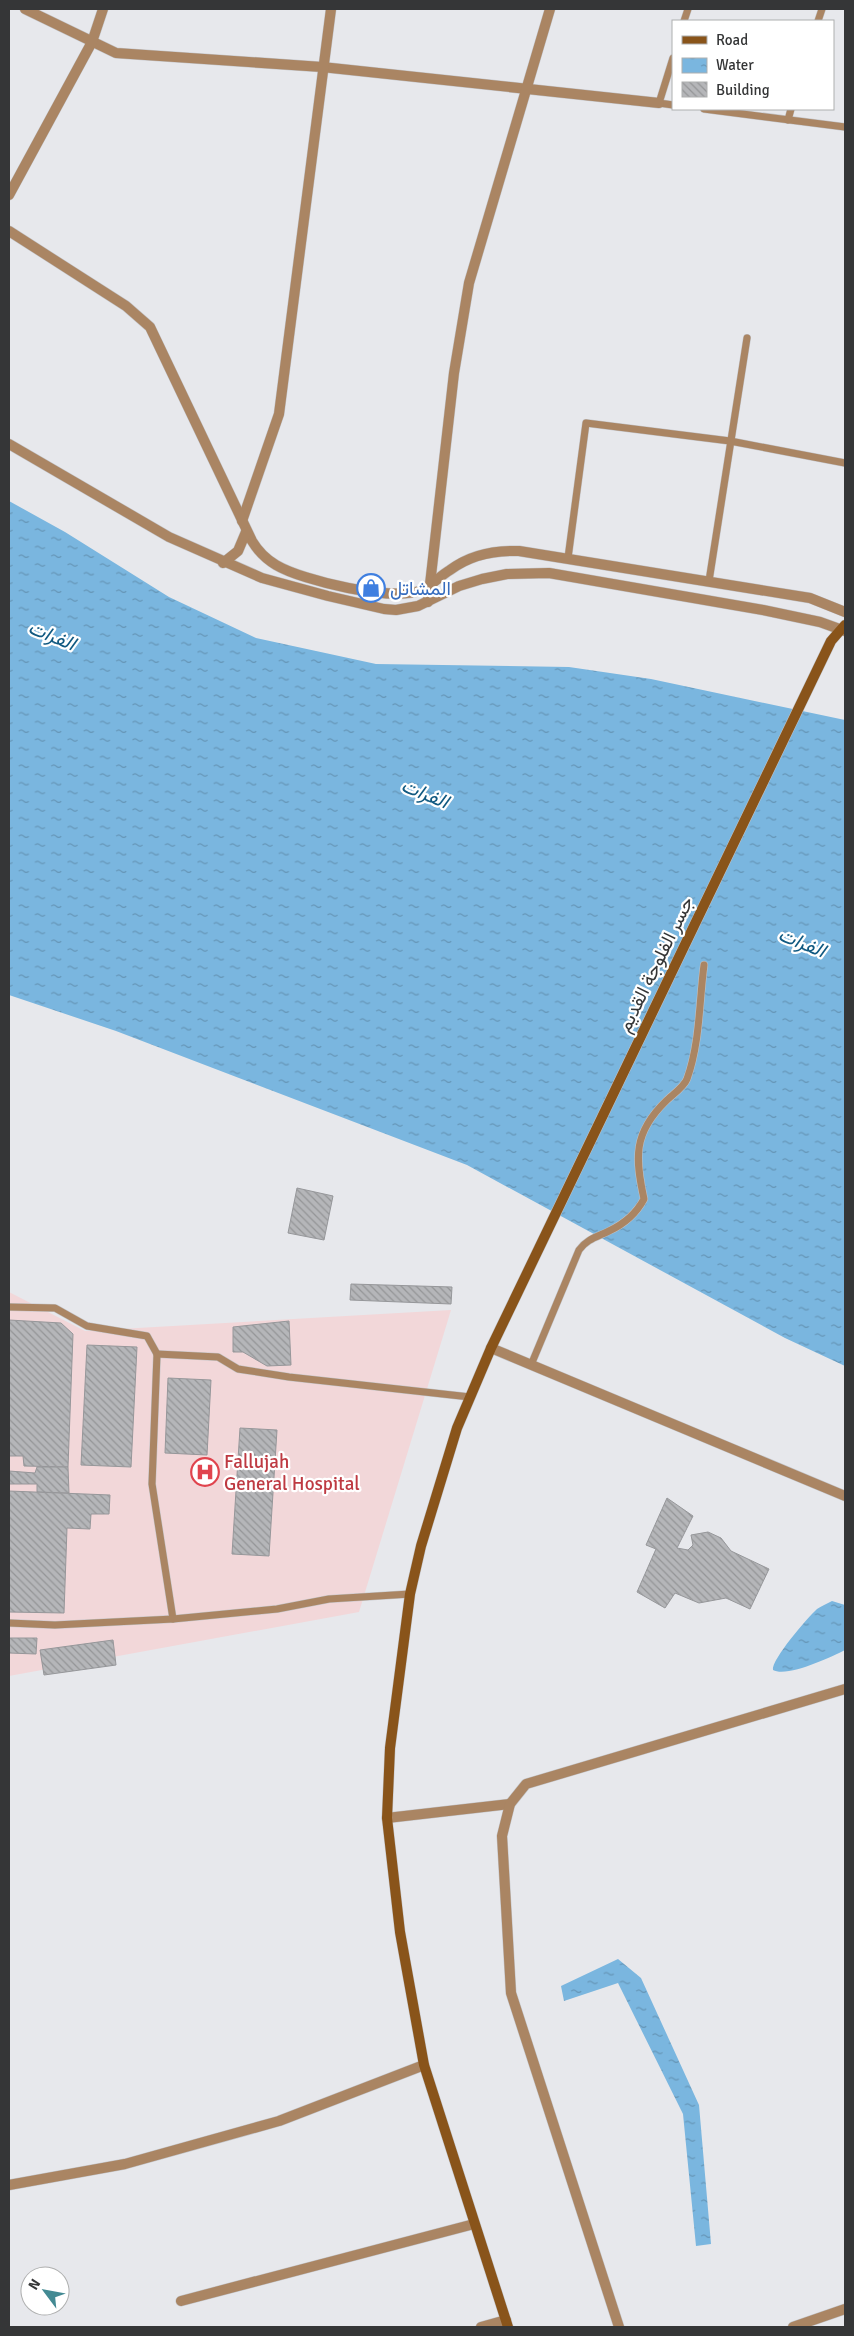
<svg xmlns="http://www.w3.org/2000/svg" width="854" height="2336" font-family="Signika,Vazirmatn,sans-serif">
<style>
.medical{fill:#f2d7d9}
.water{fill:url(#water-ripples)}
.building{fill:url(#building-back-hatch);stroke:#96979a}
.lines{fill:none;stroke-linecap:round;stroke-linejoin:round}
.service-casing{stroke:#c3c4c8;stroke-width:8}
.minor-casing{stroke:#c3c4c8;stroke-width:11}
.tertiary-casing{stroke:#c3c4c8;stroke-width:11}
.secondary-casing{stroke:#c3c4c8;stroke-width:11}
.service{stroke:#aa8563;stroke-width:7}
.minor{stroke:#aa8563;stroke-width:10}
.tertiary{stroke:#aa8563;stroke-width:10}
.secondary{stroke:#89541a;stroke-width:10}
.labels{text-anchor:middle;stroke-width:4.5;stroke-linejoin:round;paint-order:stroke}
.shop-label{font-size:19px;fill:#366cbe;stroke:#fff;text-anchor:start}
.street-label{font-size:19px;fill:#353637;stroke:#fff}
.health-label{font-size:19px;fill:#be3a42;stroke:#fff;text-anchor:start}
.water-label{font-size:20px;font-style:italic;fill:#105981;stroke:#fff}
</style>
<defs>
<pattern id="water-ripples" width="26" height="14" patternUnits="userSpaceOnUse" patternTransform="scale(1.25)"><rect width="26" height="14" fill="#7ab6df"/><path d="M2 4q2-2 4 0t4 0M15 11q2-2 4 0t4 0" fill="none" stroke="#6595b6"/></pattern>
<pattern id="building-back-hatch" width="6" height="6" patternUnits="userSpaceOnUse" patternTransform="scale(1.25)"><rect width="6" height="6" fill="#b5b6b9"/><path d="M-1 5l2 2M0 0l6 6M5-1l2 2" fill="none" stroke="#949597"/></pattern>
</defs>
<rect width="100%" height="100%" fill="#e7e8ec"/>
<polygon class="medical" points="9,1292 85,1331 451,1310 359,1612 9,1676"/>
<g class="water">
<polygon points="9,501 65,532 169,597 256,638 376,664 569,667 651,679 845,720 845,1366 785,1338 467,1165 116,1031 9,995"/>
<path d="M832 1601 845 1605V1650C831 1657 787 1678 773 1670 771 1660 808 1617 817 1609 821 1606 827 1604 832 1601Z"/>
<polygon points="618,1959 641,1978 699,2105 711,2244 696,2246 683,2114 618,1983 564,2001 561,1986"/>
</g>
<g class="building">
<polygon points="297,1188 333,1196 324,1240 288,1233"/>
<polygon points="351,1284 452,1287 451,1304 350,1300"/>
<polygon points="9,1320 61,1323 73,1334 68,1467 24,1466 23,1456 9,1456"/>
<polygon points="289,1321 291,1365 267,1366 243,1352 233,1352 233,1327"/>
<polygon points="87,1345 137,1347 131,1467 81,1465"/>
<polygon points="168,1378 211,1380 207,1455 165,1453"/>
<polygon points="240,1428 277,1430 269,1556 232,1554"/>
<polygon points="37,1467 68,1467 69,1493 37,1492 37,1484 9,1484 9,1471 35,1473"/>
<polygon points="9,1491 110,1495 109,1514 91,1514 90,1529 67,1528 64,1613 9,1612"/>
<polygon points="667,1498 693,1516 677,1548 688,1550 693,1545 691,1535 708,1532 721,1538 731,1551 769,1569 750,1609 726,1598 699,1603 675,1593 665,1608 637,1592 656,1549 646,1545"/>
<polygon points="9,1638 37,1638 36,1654 9,1653"/>
<polygon points="113,1640 116,1665 44,1675 40,1650"/>
</g>
<g class="lines">
<defs>
<g id="service">
<polyline points="684,21 688,9"/>
<polyline points="818,21 822,9"/>
<polyline points="673,58 659,103 673,105"/>
<polyline points="704,109 845,127"/>
<polyline points="788,120 791,109"/>
<polyline points="568,558 586,423 730,441 845,463"/>
<polyline points="709,581 747,338"/>
<polyline points="9,1307 55,1308 87,1326 147,1336 157,1354 152,1484 173,1619"/>
<polyline points="157,1354 218,1357 238,1369 289,1377 470,1397"/>
<path d="M531 1365 579 1250C587 1239 597 1237 609 1231 624 1224 636 1214 644 1199 635 1158 633 1133 666 1101 672 1095 684 1087 687 1079 700 1043 699 1003 704 965"/>
<polyline points="9,1623 55,1625 173,1619 277,1609 329,1599 410,1594"/>
</g>
<g id="minor">
<polyline points="25,9 116,53 322,67 659,103"/>
<polyline points="242,521 279,414 331,9"/>
<polyline points="428,602 454,373 469,283 550,9"/>
<polyline points="491,1348 845,1496"/>
<polyline points="387,1818 510,1804"/>
<polyline points="9,2185 125,2164 279,2121 424,2065"/>
<polyline points="181,2301 474,2224"/>
<polyline points="481,2327 506,2320"/>
<polyline points="619,2327 511,1993 502,1836 510,1804 526,1784 845,1689"/>
<polyline points="793,2327 845,2309"/>
</g>
<g id="tertiary">
<polyline points="9,195 92,42 103,9"/>
<path d="M9 231 126 306 150 327 252 541C258 551 266 559 276 565 303 581 393 602 422 590 432 585 440 576 450 570 470 555 494 550 519 551L810 598 845 612"/>
<polyline points="9,444 169,537 262,578 328,596 384,609 396,610 418,606 459,586 482,579 507,574 549,573 763,610 820,622 845,631"/>
<polyline points="223,563 238,551 246,532"/>
</g>
<polyline id="secondary" points="508,2327 424,2065 400,1932 387,1818 390,1748 410,1594 421,1546 457,1428 491,1348 831,641 845,625"/>
</defs>
<use href="#service" class="service-casing"/>
<use href="#minor" class="minor-casing"/>
<use href="#tertiary" class="tertiary-casing"/>
<use href="#secondary" class="secondary-casing"/>
<use href="#service" class="service"/>
<use href="#minor" class="minor"/>
<use href="#tertiary" class="tertiary"/>
<use href="#secondary" class="secondary"/>
</g>
<defs>
<symbol id="shop-ring" viewBox="-11 -11 22 22"><circle r="9.5" fill="#fff" stroke="#3f7fe0" stroke-width="1.5"/><path d="M-5-2.5h2.3a2.7 3.5 0 0 1 5.4 0H5L5.5 6h-11ZM-1.5-2.5h3a1.5 2.3 0 0 0-3 0Z" fill="#3f7fe0"/></symbol>
<symbol id="hospital-ring" viewBox="-11 -11 22 22"><circle r="9.5" fill="#fff" stroke="#e0444e" stroke-width="1.5"/><path d="M-5-5h3v3.5h4V-5h3V5h-3V1.5h-4V5h-3Z" fill="#e0444e"/></symbol>
</defs>
<g fill-rule="evenodd">
<use href="#shop-ring" x="355" y="572" width="32" height="32"/>
<use href="#hospital-ring" x="189" y="1456" width="32" height="32"/>
</g>
<g class="labels">
<g class="shop-label">
<text x="390" y="595">المشاتل</text>
</g>
<g class="street-label">
<text transform="translate(655 964) rotate(-64)" y="7">جسر الفلوجة القديم</text>
</g>
<g class="health-label">
<text x="224" y="1468">Fallujah<tspan x="224" dy="22">General Hospital</tspan></text>
</g>
<g class="water-label">
<text transform="translate(52 635) rotate(22)" y="7">الفرات</text>
<text transform="translate(425 793) rotate(22)" y="7">الفرات</text>
<text transform="translate(802 942) rotate(22)" y="7">الفرات</text>
</g>
</g>
<rect width="854" height="2336" fill="none" stroke="#353637" stroke-width="20"/>
<rect x="672" y="20" width="162" height="90" fill="#ffffff" stroke="#aeafaf"/>
<rect x="682" y="36" width="25" height="8" fill="#89541a" stroke="#aeafaf"/>
<text x="716" y="45" font-size="15" fill="#353637">Road</text>
<rect x="682" y="58" width="25" height="15" fill="url(#water-ripples)" stroke="#aeafaf"/>
<text x="716" y="70" font-size="15" fill="#353637">Water</text>
<rect x="682" y="82" width="25" height="15" fill="url(#building-back-hatch)" stroke="#aeafaf"/>
<text x="716" y="95" font-size="15" fill="#353637">Building</text>
<g transform="translate(45 2291) rotate(302)"><circle r="24" fill="#ffffff" stroke="#aeafaf"/>
<path d="M0-4L9 19L0 12L-9 19Z" fill="#438a93"/>
<text y="-8" font-size="14" font-weight="bold" text-anchor="middle" fill="#353637">N</text>
</g>
</svg>
